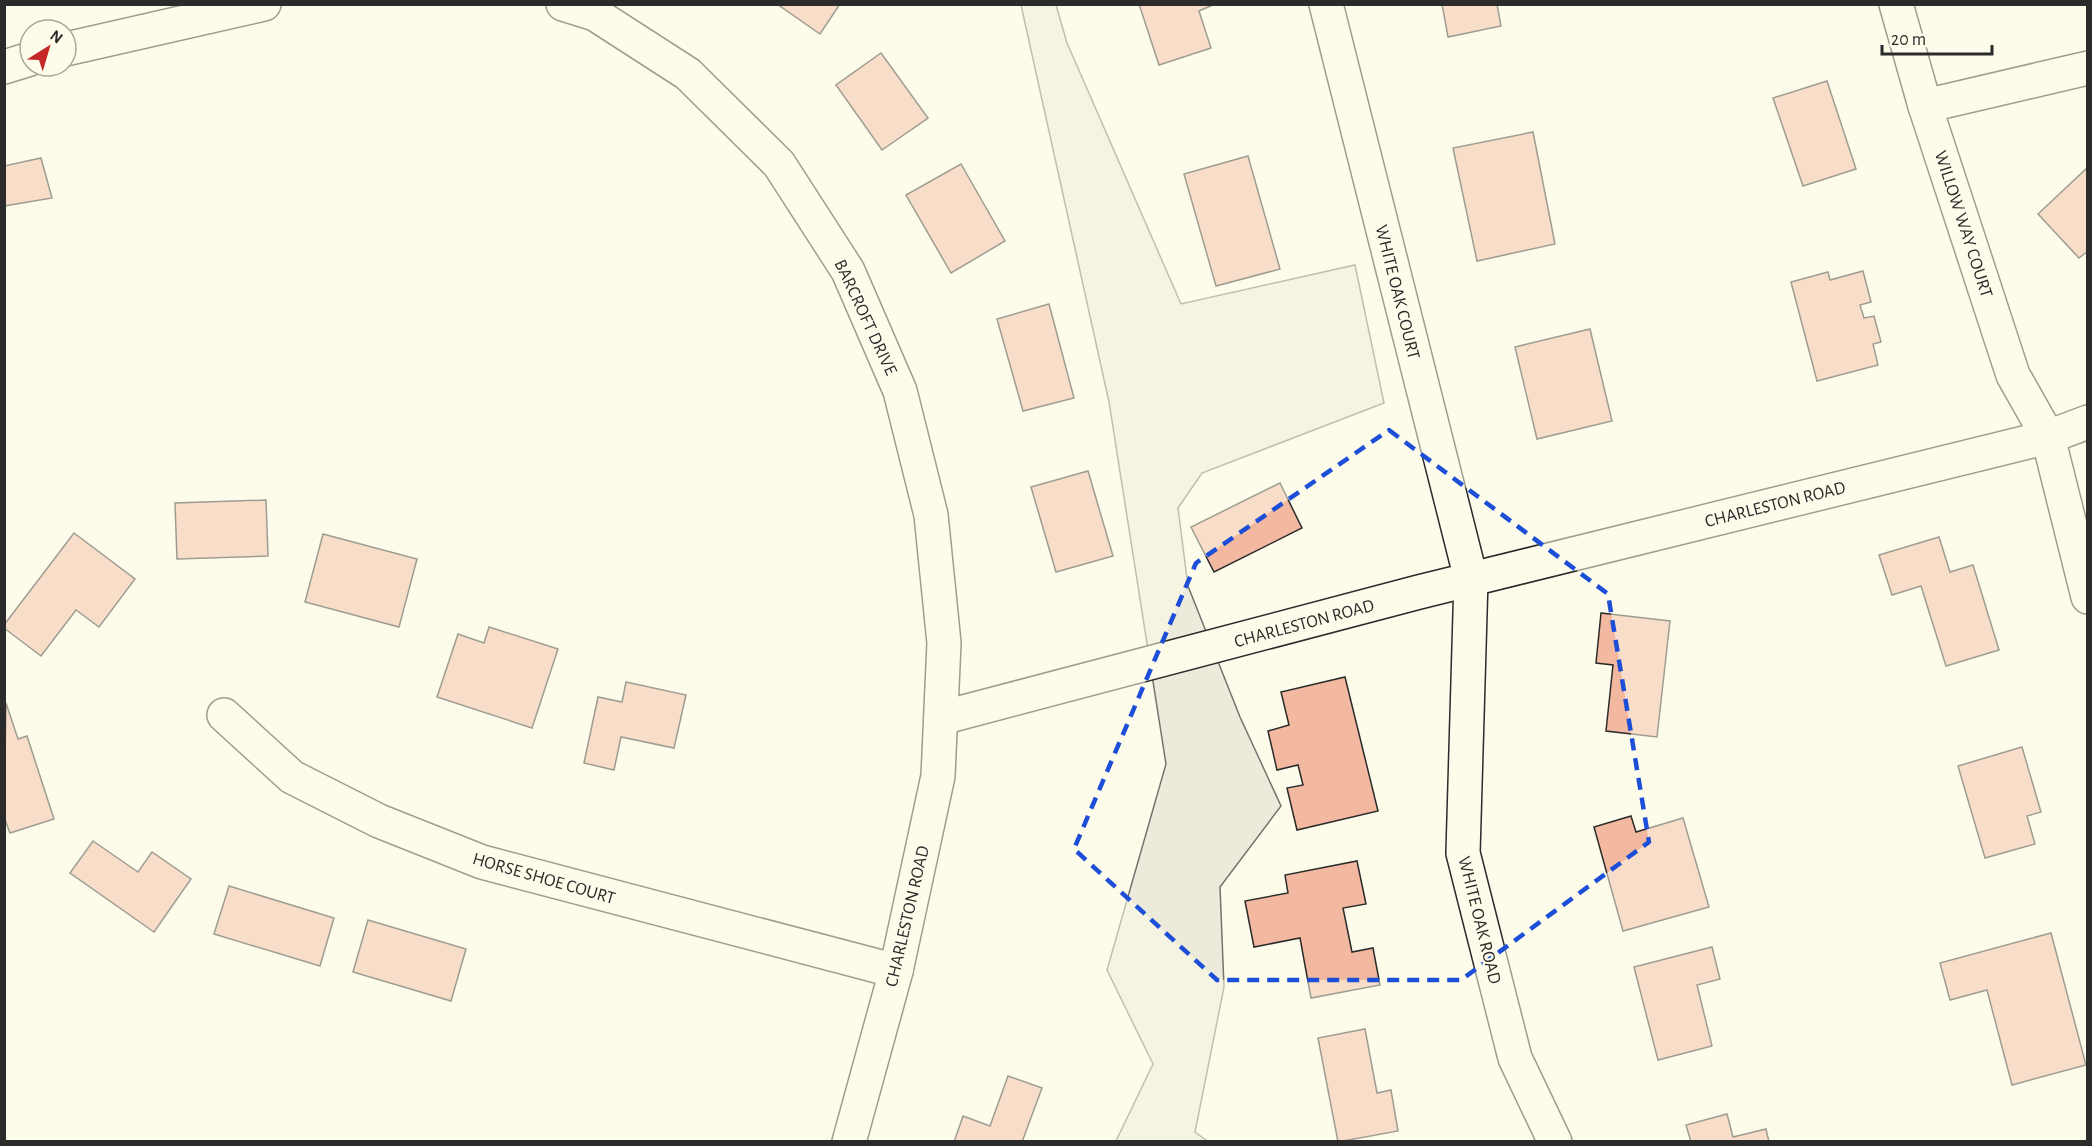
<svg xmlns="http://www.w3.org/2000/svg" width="2092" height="1146" font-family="'Alegreya Sans',sans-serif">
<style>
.green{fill:#ecebdb;stroke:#74746e;stroke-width:1.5}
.building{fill:#f2b8a0;stroke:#2b2b2b;stroke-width:1.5}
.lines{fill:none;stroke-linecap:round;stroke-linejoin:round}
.minor-casing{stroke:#2b2b2b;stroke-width:36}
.minor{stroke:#fdfbea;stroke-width:33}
.marked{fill:none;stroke:#1d4ed8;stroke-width:4.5;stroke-dasharray:12 8;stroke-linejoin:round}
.labels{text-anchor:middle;stroke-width:4.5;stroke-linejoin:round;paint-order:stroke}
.street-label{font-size:18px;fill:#2b2b2b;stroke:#fdfbea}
</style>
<rect width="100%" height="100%" fill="#fdfbea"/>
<polygon class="green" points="1021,5 1056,5 1067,43 1181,304 1355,265 1384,403 1202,473 1178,508 1188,586 1240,717 1281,806 1220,887 1224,987 1195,1132 1207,1141 1116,1141 1153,1064 1107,970 1166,764 1109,402"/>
<g class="building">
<polygon points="777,4 840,4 820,34"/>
<polygon points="1139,4 1215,4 1199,11 1211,48 1159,65"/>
<polygon points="1442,4 1497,4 1501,26 1448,37"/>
<polygon points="881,53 928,118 882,150 836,85"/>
<polygon points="1827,81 1856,169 1803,186 1773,98"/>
<polygon points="1533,132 1555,244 1477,261 1453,148"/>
<polygon points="1248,156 1280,269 1216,286 1184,174"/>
<polygon points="41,158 52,198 4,206 4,166"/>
<polygon points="961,164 1005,241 951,273 906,195"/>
<polygon points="2088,167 2088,251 2079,258 2038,214"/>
<polygon points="1863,271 1871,302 1860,305 1864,318 1874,316 1881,342 1873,344 1878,365 1817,381 1791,282 1828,272 1830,280"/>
<polygon points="1049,304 1074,398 1023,411 997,319"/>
<polygon points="1590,329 1612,421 1537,439 1515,347"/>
<polygon points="1088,471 1113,556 1056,572 1031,487"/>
<polygon points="1280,483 1302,528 1214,572 1191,527"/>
<polygon points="266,500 268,556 177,559 175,503"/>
<polygon points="74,533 135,579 99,627 76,610 41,656 4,628 4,625"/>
<polygon points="323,534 417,559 399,627 305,602"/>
<polygon points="1939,537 1950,572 1973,565 1999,650 1946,666 1921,586 1892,595 1879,555"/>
<polygon points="1601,613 1670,621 1657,737 1606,731 1613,665 1596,663"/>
<polygon points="489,627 558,649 532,728 437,697 458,634 484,643"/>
<polygon points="1345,677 1378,811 1297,830 1287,788 1303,785 1298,765 1277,770 1268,731 1289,725 1281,692"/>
<polygon points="626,682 686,695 674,748 621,737 614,770 584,763 598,697 622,702"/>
<polygon points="6,703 18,739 27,736 54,819 10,833 4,817"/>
<polygon points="2022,747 2041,812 2027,816 2035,844 1985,858 1958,766"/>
<polygon points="1631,816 1636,832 1683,818 1709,907 1623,931 1594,827"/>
<polygon points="93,841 138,872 152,852 191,879 154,932 70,873"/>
<polygon points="1357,861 1366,904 1343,908 1352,952 1373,948 1380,985 1311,998 1300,938 1254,947 1245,901 1288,893 1285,875"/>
<polygon points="229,886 334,918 320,966 214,934"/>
<polygon points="368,920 466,949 451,1001 353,972"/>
<polygon points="2051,933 2086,1065 2012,1085 1987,990 1950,1000 1940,963"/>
<polygon points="1712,947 1720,979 1697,985 1712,1046 1658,1060 1634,967"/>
<polygon points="1365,1029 1377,1093 1391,1090 1398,1131 1338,1142 1318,1038"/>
<polygon points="1008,1076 1042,1088 1022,1142 954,1142 963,1116 990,1126"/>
<polygon points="1727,1114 1733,1137 1766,1129 1769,1142 1691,1142 1686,1125"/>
</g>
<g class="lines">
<defs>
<g id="minor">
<polyline points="563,4 595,14 688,74 779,164 848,271 900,391 931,515 944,643 938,776 896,971 849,1142"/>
<polyline points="1326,4 1471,579 1463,853 1515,1058 1555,1142"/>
<polyline points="1896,4 1925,106 2013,375 2048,437 2088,597"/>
<polyline points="66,49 264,4"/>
<polyline points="4,67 30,59"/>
<polyline points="1925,106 2088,68"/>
<polyline points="224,715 292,777 379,821 482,862 896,971"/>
<polyline points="941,718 1419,592 2048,437 2088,422"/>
</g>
</defs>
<use href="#minor" class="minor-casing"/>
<use href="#minor" class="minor"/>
</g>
<path d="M0 0H2092V1146H0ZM1389 430 1608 594 1649 842 1461 980H1217L1074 849 1196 563Z" fill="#fdfbea" fill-opacity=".55" fill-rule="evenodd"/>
<path class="marked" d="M1389 430 1608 594 1649 842 1461 980H1217L1074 849 1196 563Z"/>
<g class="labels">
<g class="street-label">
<text transform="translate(1964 224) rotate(72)" y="6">WILLOW WAY COURT</text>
<text transform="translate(1398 292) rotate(76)" y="6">WHITE OAK COURT</text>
<text transform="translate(866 317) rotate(65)" y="6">BARCROFT DRIVE</text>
<text transform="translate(1775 504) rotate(-14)" y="6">CHARLESTON ROAD</text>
<text transform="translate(1304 623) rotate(-15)" y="6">CHARLESTON ROAD</text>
<text transform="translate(544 878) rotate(16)" y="6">HORSE SHOE COURT</text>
<text transform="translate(907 916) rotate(-77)" y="6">CHARLESTON ROAD</text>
<text transform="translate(1480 920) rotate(76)" y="6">WHITE OAK ROAD</text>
</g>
</g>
<rect width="2092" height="1146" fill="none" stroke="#2b2b2b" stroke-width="12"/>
<g transform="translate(48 48) rotate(37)"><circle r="28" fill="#fdfbea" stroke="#a9a89e" stroke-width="1.5"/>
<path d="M0-4.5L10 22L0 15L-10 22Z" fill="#c62828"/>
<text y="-9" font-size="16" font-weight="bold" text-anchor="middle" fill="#2b2b2b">N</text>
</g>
<path d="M1882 45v9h110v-9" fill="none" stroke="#2b2b2b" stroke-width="3"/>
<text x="1891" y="45" font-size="18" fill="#2b2b2b" stroke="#fdfbea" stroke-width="4.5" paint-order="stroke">20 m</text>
</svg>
